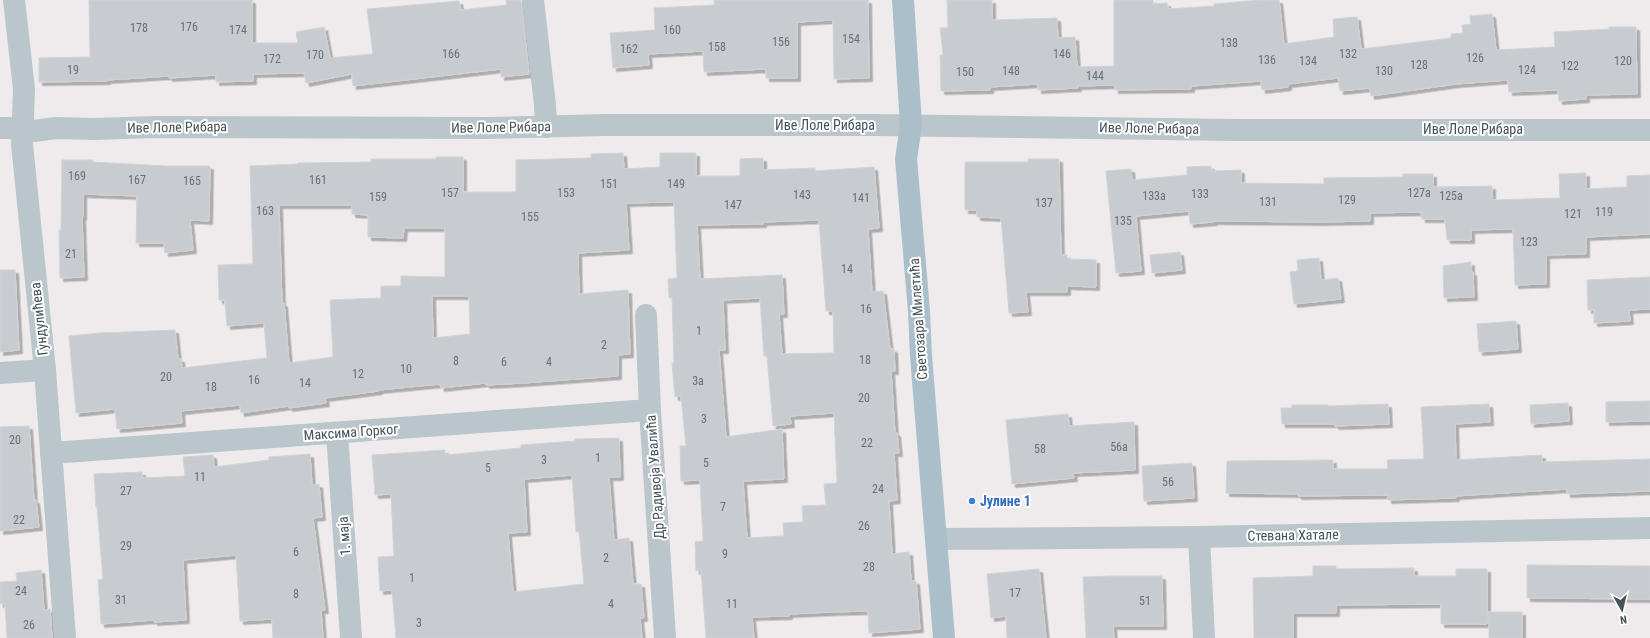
<svg xmlns="http://www.w3.org/2000/svg" width="1650" height="638" font-family="'Roboto Condensed',sans-serif">
<style>
.building{fill:#c8ccd1;stroke:#cfd3d7;fill-rule:evenodd;filter:url(#shadow)}
.lines{fill:none;stroke-linecap:round;stroke-linejoin:round}
.minor{stroke:#bac6cb;stroke-width:22}
.major{stroke:#abbfcb;stroke-width:22}
.shop-dot{fill:#3f7fe0;stroke:#fff;stroke-width:1.5}
.labels{text-anchor:middle;stroke-width:4;stroke-linejoin:round;paint-order:stroke}
.number-label{font-size:12px;fill:#657077}
.street-label{font-size:14px;fill:#445259;stroke:#fff}
.shop-label{font-size:14px;font-weight:bold;fill:#366cbe;stroke:#fff;text-anchor:start}
</style>
<defs>
<filter id="shadow"><feDropShadow dx="3.5" dy="3.5" stdDeviation="0" flood-color="#0004"/></filter>
</defs>
<rect width="100%" height="100%" fill="#efebec"/>
<g class="building">
<polygon points="89,0 252,0 252,43 298,43 296,32 324,27 330,58 373,54 367,9 459,1 461,10 507,5 506,0 521,0 529,74 501,77 501,69 353,86 352,74 306,83 304,73 253,74 253,81 216,82 216,75 169,78 169,76 107,80 107,81 39,82 39,58 90,57"/>
<polygon points="714,0 868,0 869,78 834,79 833,20 797,22 797,78 766,78 766,69 704,72 703,51 648,54 649,65 613,68 610,33 655,30 654,8 714,5"/>
<polygon points="947,0 992,0 992,20 1057,18 1058,38 1075,37 1077,67 1114,66 1114,0 1153,0 1153,4 1167,3 1168,9 1214,6 1214,4 1260,0 1279,0 1284,44 1334,37 1333,19 1357,17 1361,49 1451,38 1451,34 1463,33 1462,25 1471,24 1470,16 1492,14 1496,50 1555,47 1554,32 1609,29 1609,27 1636,27 1637,94 1586,95 1586,99 1559,101 1558,90 1509,92 1508,80 1456,84 1371,96 1370,88 1340,91 1338,78 1288,84 1288,87 1262,90 1261,81 1191,86 1191,89 1115,90 1115,85 1078,86 1078,88 1038,90 1038,84 990,87 990,90 941,91 940,55 943,55 940,28 948,28"/>
<path d="M623 153 624 169 660 167V153H696V176H740V159L763 158V170L815 168V171L874 167 879 228 868 229 872 292 883 291 890 349H894L895 371H891L895 433H897L899 453H894L897 500 889 501 892 554 909 552 911 581H916L920 629 869 633 868 611 832 612 789 614V616L752 617 754 638H706L701 570 696 571 695 542 703 541 700 480 681 481 680 446H686L681 396 675 397 672 363H674L672 298H669L668 279 677 278 674 202 626 203 629 250 578 253 579 294 628 290 630 354 618 355V376L523 383 486 385V383L441 388 440 384 379 390V391L325 398 326 403 289 408V406L241 413 240 405 181 411 182 423 117 429 115 409 76 413 69 336 100 333 175 330 178 359H181L182 368 267 358 264 323 227 326 225 300H219L218 265 253 264 250 166 298 164V163L371 162V159H436V157H463V192H516V160L591 158V154ZM279 205H352V214L368 215V237L403 238 404 228H445V277L401 276V286H381V298L330 300 333 357 289 363 284 303 282 304ZM819 220 826 311H833L834 353 782 354 779 314H784L782 275 700 279 697 225 763 224V222ZM432 296H469L470 334 433 338ZM760 298 764 356H767L773 426 791 424 790 416 834 413 837 483 824 484 826 505 802 506 803 522 783 523 784 536 747 538 743 481 784 479 782 429 726 437 719 350H725L723 300Z"/>
<polygon points="1028,159 1059,159 1061,255 1067,255 1067,259 1096,260 1096,287 1067,286 1067,292 1026,292 1028,312 1009,313 1001,218 977,217 977,210 965,210 965,162 1028,162"/>
<polygon points="62,160 93,160 93,162 166,166 210,166 209,221 190,220 193,250 165,253 164,243 136,243 137,196 83,194 83,217 82,217 84,277 60,278 59,230 61,230"/>
<polygon points="1211,166 1211,171 1241,170 1241,183 1324,184 1324,178 1403,177 1403,174 1433,174 1433,187 1492,186 1492,200 1560,198 1559,174 1586,173 1586,189 1627,187 1627,176 1650,175 1650,234 1586,237 1586,254 1546,255 1546,284 1515,285 1513,229 1471,230 1471,240 1447,240 1445,219 1422,219 1421,212 1370,213 1370,221 1321,222 1214,221 1214,222 1190,224 1189,211 1136,216 1141,271 1116,273 1106,171 1131,169 1132,180 1187,175 1187,167"/>
<polygon points="1180,252 1182,270 1152,273 1150,255"/>
<polygon points="1319,258 1321,280 1338,278 1341,299 1294,304 1290,272 1298,271 1297,260"/>
<polygon points="1471,262 1471,272 1473,272 1474,297 1444,298 1443,266"/>
<polygon points="0,270 15,270 19,350 0,352"/>
<polygon points="1650,277 1650,309 1629,310 1630,321 1594,323 1594,310 1588,310 1587,280"/>
<polygon points="1516,321 1518,349 1479,352 1477,324"/>
<polygon points="1650,401 1650,421 1606,422 1606,402"/>
<polygon points="1568,403 1569,421 1531,424 1530,405"/>
<polygon points="1388,404 1389,424 1335,426 1335,424 1282,424 1281,408 1292,408 1292,405 1328,405 1328,406"/>
<polygon points="1489,404 1490,422 1455,424 1456,460 1542,455 1542,462 1650,459 1650,491 1567,494 1567,489 1456,496 1456,498 1388,500 1388,495 1298,496 1298,494 1226,493 1227,461 1333,460 1333,469 1388,469 1387,460 1424,459 1421,407"/>
<polygon points="1068,414 1069,426 1134,422 1135,470 1073,473 1074,478 1012,484 1006,420"/>
<polygon points="29,426 34,500 36,500 39,527 0,531 0,427"/>
<path d="M619 438 620 477H609L614 540 629 538 633 584H641L644 618H640L642 638H396L392 590 380 591 378 557 394 556 391 494 375 495 372 455 445 450V455L521 448V445L575 441V439ZM572 475 576 532 579 531 584 584 513 592 508 533 527 532 524 479Z"/>
<polygon points="310,454 312,485 319,484 322,517 313,518 325,610 321,610 323,638 273,638 272,619 240,621 236,555 183,560 186,620 154,622 154,620 101,624 98,580 103,579 97,507 96,507 94,474 142,472 142,478 185,476 183,457 213,455 214,467 269,460 269,457"/>
<polygon points="1192,463 1194,498 1144,501 1142,466"/>
<polygon points="1527,565 1650,566 1650,599 1527,598"/>
<polygon points="1313,566 1336,566 1336,569 1414,568 1414,576 1456,576 1456,569 1487,569 1487,624 1441,624 1441,604 1336,605 1336,613 1293,613 1293,638 1254,638 1253,578 1313,576"/>
<polygon points="1039,569 1046,638 1007,638 1006,616 991,618 987,574"/>
<polygon points="41,570 44,610 50,609 52,638 7,638 5,603 0,604 0,582 17,581 16,573"/>
<polygon points="1111,576 1162,576 1163,626 1113,626 1114,638 1086,638 1083,577"/>
<rect x="1489" y="612" width="33" height="26"/>
</g>
<g class="lines">
<g class="minor">
<polyline points="14,0 24,89 22,144 45,370 65,638"/>
<polyline points="533,0 545,105 546,127"/>
<polyline points="0,128 23,128 34,131 56,128 94,129 156,127 487,128 605,125 876,125 1235,130 1650,130"/>
<polyline points="646,315 650,410 665,638"/>
<polyline points="0,373 45,370"/>
<polyline points="337,433 351,638"/>
<polyline points="51,453 650,410"/>
<polyline points="1199,537 1204,638"/>
<polyline points="936,539 1199,537 1650,528"/>
</g>
<polyline class="major" points="903,0 911,125 906,159 919,311 921,356 944,638"/>
</g>
<circle class="shop-dot" cx="972" cy="501" r="4"/>
<g class="labels">
<g class="number-label">
<text x="189" y="31">176</text>
<text x="139" y="32">178</text>
<text x="238" y="34">174</text>
<text x="672" y="34">160</text>
<text x="851" y="43">154</text>
<text x="781" y="46">156</text>
<text x="1229" y="47">138</text>
<text x="717" y="51">158</text>
<text x="629" y="53">162</text>
<text x="451" y="58">166</text>
<text x="1062" y="58">146</text>
<text x="1348" y="58">132</text>
<text x="315" y="59">170</text>
<text x="1475" y="62">126</text>
<text x="272" y="63">172</text>
<text x="1267" y="64">136</text>
<text x="1308" y="65">134</text>
<text x="1623" y="65">120</text>
<text x="1419" y="69">128</text>
<text x="1570" y="70">122</text>
<text x="73" y="74">19</text>
<text x="1527" y="74">124</text>
<text x="1011" y="75">148</text>
<text x="1384" y="75">130</text>
<text x="965" y="76">150</text>
<text x="1095" y="80">144</text>
<text x="77" y="180">169</text>
<text x="137" y="184">167</text>
<text x="318" y="184">161</text>
<text x="192" y="185">165</text>
<text x="609" y="188">151</text>
<text x="676" y="188">149</text>
<text x="450" y="197">157</text>
<text x="566" y="197">153</text>
<text x="1419" y="197">127a</text>
<text x="1200" y="198">133</text>
<text x="802" y="199">143</text>
<text x="1154" y="200">133a</text>
<text x="1451" y="200">125a</text>
<text x="378" y="201">159</text>
<text x="861" y="202">141</text>
<text x="1347" y="204">129</text>
<text x="1268" y="206">131</text>
<text x="1044" y="207">137</text>
<text x="733" y="209">147</text>
<text x="265" y="215">163</text>
<text x="1604" y="216">119</text>
<text x="1573" y="218">121</text>
<text x="530" y="221">155</text>
<text x="1123" y="225">135</text>
<text x="1529" y="246">123</text>
<text x="71" y="258">21</text>
<text x="847" y="273">14</text>
<text x="866" y="313">16</text>
<text x="699" y="335">1</text>
<text x="604" y="349">2</text>
<text x="865" y="364">18</text>
<text x="456" y="365">8</text>
<text x="504" y="366">6</text>
<text x="549" y="366">4</text>
<text x="406" y="373">10</text>
<text x="358" y="378">12</text>
<text x="166" y="381">20</text>
<text x="254" y="384">16</text>
<text x="698" y="385">3a</text>
<text x="305" y="387">14</text>
<text x="211" y="391">18</text>
<text x="864" y="402">20</text>
<text x="704" y="423">3</text>
<text x="15" y="444">20</text>
<text x="867" y="447">22</text>
<text x="1119" y="451">56a</text>
<text x="1040" y="453">58</text>
<text x="598" y="462">1</text>
<text x="544" y="464">3</text>
<text x="706" y="467">5</text>
<text x="488" y="472">5</text>
<text x="200" y="481">11</text>
<text x="1168" y="486">56</text>
<text x="878" y="493">24</text>
<text x="126" y="495">27</text>
<text x="723" y="511">7</text>
<text x="19" y="524">22</text>
<text x="864" y="530">26</text>
<text x="126" y="550">29</text>
<text x="296" y="556">6</text>
<text x="725" y="558">9</text>
<text x="606" y="562">2</text>
<text x="869" y="571">28</text>
<text x="412" y="582">1</text>
<text x="21" y="595">24</text>
<text x="1015" y="597">17</text>
<text x="296" y="598">8</text>
<text x="121" y="604">31</text>
<text x="1145" y="605">51</text>
<text x="611" y="608">4</text>
<text x="732" y="608">11</text>
<text x="419" y="627">3</text>
<text x="29" y="629">26</text>
</g>
<g class="street-label">
<text x="825" y="130">Иве Лоле Рибара</text>
<text transform="translate(177 127) rotate(-1)" y="5">Иве Лоле Рибара</text>
<text transform="translate(501 127) rotate(-1)" y="5">Иве Лоле Рибара</text>
<text transform="translate(1149 128) rotate(1)" y="5">Иве Лоле Рибара</text>
<text x="1473" y="134">Иве Лоле Рибара</text>
<text transform="translate(39 319) rotate(-96)" y="5">Гундулићева</text>
<text transform="translate(918 319) rotate(-94)" y="5">Светозара Милетића</text>
<text transform="translate(351 432) rotate(-4)" y="5">Максима Горког</text>
<text transform="translate(655 477) rotate(-94)" y="5">Др Радивоја Увалића</text>
<text transform="translate(1293 535) rotate(-1)" y="5">Стевана Хатале</text>
<text transform="translate(344 536) rotate(-94)" y="5">1. маја</text>
</g>
<g class="shop-label">
<text x="980" y="506">Јулине 1</text>
</g>
</g>
<g transform="translate(1622 610) rotate(172)" stroke="#ffffff" stroke-width="3" paint-order="stroke">
<path d="M0-3L7 15L0 10L-7 15Z" fill="#445259"/>
<text y="-6" font-size="11" font-weight="bold" text-anchor="middle" fill="#445259">N</text>
</g>
</svg>
